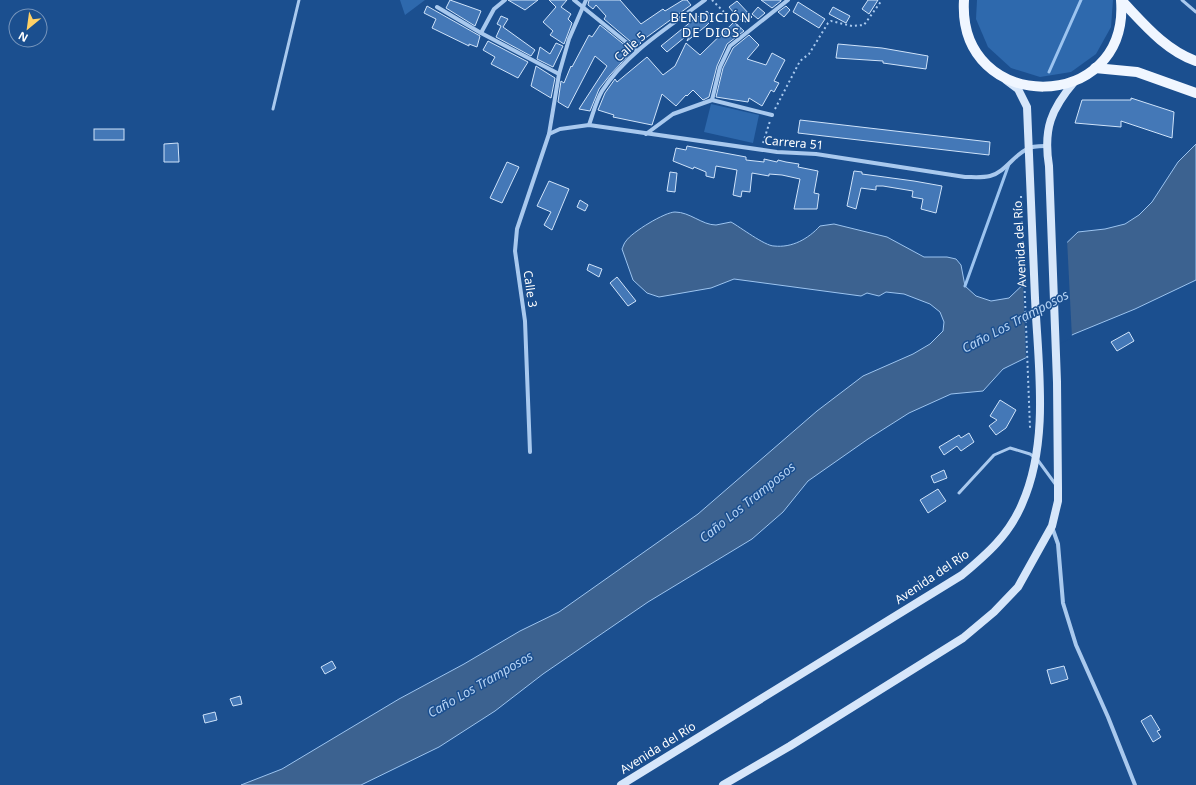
<svg xmlns="http://www.w3.org/2000/svg" width="1196" height="785" font-family="'Noto Sans',sans-serif">
<style>
.green{fill:#2e69ad}
.water{fill:#3c6290;stroke:#9cc4f0}
.pier{fill:#1b4f8f}
.lines{fill:none;stroke-linecap:round;stroke-linejoin:round}
.stream{stroke:#9cc4f0;stroke-width:3}
.building{fill:#4478b7;stroke:#cfe3fa}
.path{stroke:#a9c9ee;stroke-width:2;stroke-dasharray:2 3;stroke-linecap:butt}
.lane{stroke:#a9c9ee;stroke-width:3}
.street{stroke:#a9c9ee;stroke-width:4}
.secondary{stroke:#d6e6fa;stroke-width:8}
.primary{stroke:#f0f6ff;stroke-width:10}
.labels{text-anchor:middle;stroke-width:3;stroke-linejoin:round;paint-order:stroke}
.street-label{font-size:12px;fill:#fff;stroke:#1b4f8f}
.neighbourhood-label{font-size:13px;letter-spacing:1px;fill:#fff;stroke:#1b4f8f}
.water-label{font-size:13px;font-style:italic;fill:#b5d3f5;stroke:#1b4f8f}
</style>
<rect width="100%" height="100%" fill="#1b4f8f"/>
<g class="green">
<polygon points="400,0 444,0 425,0 405,15"/>
<polygon points="977,0 1113,0 1111,27 1096,54 1071,72 1040,77 1011,68 988,47 976,19"/>
<polygon points="711,104 759,115 753,143 704,132"/>
</g>
<path class="water" d="M1196 144V280L1135 309 1074 334 1003 369 983 391 951 394 909 413 868 439 808 481 783 512 752 539 648 602 543 674 495 711 439 747 361 785H241L282 769 399 699 464 664 520 631 559 612 698 514 817 411 863 376 913 354 930 344 943 331 944 322 940 312 930 304 904 294 886 292 879 296 867 293 861 296 734 279 711 288 659 297 647 293 633 280 622 249C623 247 624 243 626 241 632 232 665 212 675 212 690 212 702 225 716 225 721 224 726 223 731 222 740 227 765 246 774 246 792 248 808 239 820 226L834 224 887 237 924 257H947L956 259 961 265 965 286 976 296 991 301 1009 298 1078 232 1105 229 1125 224 1139 215 1152 202 1178 162Z"/>
<polygon class="pier" points="1067,239 1072,338 1026,360 1023,282"/>
<g class="lines">
<g class="stream">
<polyline points="1049,72 1081,0"/>
<polyline points="965,286 1009,164"/>
</g>
</g>
<g class="building">
<polygon points="450,0 481,11 475,26 446,8"/>
<polygon points="508,0 538,0 525,10"/>
<polygon points="549,0 567,0 561,7 571,14 568,19 572,23 564,44 550,35 553,31 543,22 556,7"/>
<polygon points="589,0 620,0 641,24 663,9 665,11 683,0 687,0 691,5 640,42 641,43 637,47 604,19 606,16 596,5 593,9 588,5"/>
<polygon points="761,0 781,0 781,1 772,8"/>
<polygon points="868,0 878,0 869,14 862,9"/>
<polygon points="737,1 752,17 746,22 739,19 729,7"/>
<polygon points="798,2 825,19 819,28 793,12"/>
<polygon points="427,6 480,36 477,47 469,44 469,46 432,28 436,19 424,13"/>
<polygon points="786,6 790,10 784,17 778,12"/>
<polygon points="758,7 765,13 758,19 752,14"/>
<polygon points="833,7 850,16 846,23 829,14"/>
<polygon points="707,11 713,19 706,26 687,41 691,32 667,52 661,46 698,16 699,17"/>
<polygon points="501,16 508,19 503,27 535,50 531,56 496,37 501,26 497,24"/>
<polygon points="734,22 744,31 727,44 717,66 709,97 703,100 693,90 687,96 686,95 676,106 662,94 652,125 613,117 614,115 598,110 605,93 615,79 617,82 647,57 663,75 675,66 686,43 700,55"/>
<polygon points="600,25 632,51 610,75 599,89 590,111 579,109 607,66 595,56 568,108 558,102 561,81 564,83 571,66 572,67 589,35 592,37"/>
<polygon points="749,35 759,45 747,59 766,65 772,53 785,60 774,81 779,83 774,92 771,90 762,106 749,98 748,102 716,97 723,68 733,48"/>
<polygon points="488,41 528,62 518,78 491,64 495,57 483,50"/>
<polygon points="556,43 563,46 553,67 537,59 540,47 550,54"/>
<polygon points="838,44 882,48 928,56 926,69 883,63 883,61 836,58"/>
<polygon points="536,66 555,78 551,98 531,86"/>
<polygon points="1131,98 1174,112 1172,138 1121,121 1121,127 1075,123 1082,100 1131,100"/>
<polygon points="800,120 990,142 989,155 798,133"/>
<rect x="94" y="129" width="30" height="11"/>
<polygon points="178,143 179,162 164,162 164,144"/>
<polygon points="687,146 746,157 746,160 764,162 764,159 777,162 778,160 786,162 799,164 798,167 818,171 814,193 819,194 817,209 794,209 800,179 782,175 769,174 769,176 752,173 750,192 742,191 741,197 733,195 737,170 716,166 714,178 706,176 706,172 694,167 693,169 673,161 676,148 686,150"/>
<polygon points="507,162 519,167 502,203 490,198"/>
<polygon points="854,171 862,172 862,174 914,181 942,186 936,213 921,209 923,199 912,197 913,191 883,186 876,186 876,190 861,188 856,209 847,206"/>
<polygon points="670,172 677,173 675,192 667,191"/>
<polygon points="549,181 569,189 552,230 544,225 551,212 537,206"/>
<polygon points="580,200 588,205 585,211 577,207"/>
<polygon points="589,264 602,269 599,277 587,270"/>
<polygon points="617,277 636,301 628,306 610,283"/>
<polygon points="1129,332 1134,341 1117,351 1111,342"/>
<polygon points="1000,400 1016,410 1006,428 996,435 989,426 997,420 990,416"/>
<polygon points="969,433 974,442 961,451 957,446 944,455 939,447 959,435 961,438"/>
<polygon points="944,470 947,478 934,483 931,476"/>
<polygon points="938,489 946,501 928,513 920,500"/>
<polygon points="332,661 336,668 325,674 321,667"/>
<polygon points="1064,666 1068,679 1051,684 1047,670"/>
<polygon points="240,696 242,704 233,706 230,699"/>
<polygon points="215,712 217,720 205,723 203,715"/>
<polygon points="1151,715 1160,730 1157,731 1161,737 1153,742 1141,721"/>
</g>
<g class="lines">
<g class="path">
<polyline points="712,0 741,29"/>
<polyline points="775,109 800,61 809,54 828,23 831,21 852,26 864,25 882,0"/>
<polyline points="763,143 770,121"/>
<polyline points="1021,196 1030,428"/>
</g>
<g class="lane">
<polyline points="1182,0 1196,12"/>
<polyline points="273,109 299,0"/>
<polyline points="959,493 994,455 1010,448 1030,454 1037,459 1056,485"/>
</g>
<g class="street">
<polyline points="574,0 637,51"/>
<polyline points="437,7 481,33 559,74"/>
<polyline points="481,33 494,9 505,0"/>
<polyline points="712,100 720,67 730,46 788,0"/>
<path d="M589 125C593 114 596 101 602 91 627 52 669 27 705 0"/>
<path d="M549 134 560 129 589 125 777 152 816 154 965 177C973 177 982 178 990 176 1005 172 1013 156 1027 149 1032 146 1040 146 1045 146"/>
<polyline points="646,134 673,114 712,100 772,115"/>
<polyline points="530,452 525,321 515,251 517,229 549,134 559,74 569,39 586,0"/>
<polyline points="1052,527 1058,544 1063,603 1076,645 1108,717 1135,785"/>
</g>
<g class="secondary">
<path d="M621 785 962 575C987 554 1009 535 1022 504 1050 441 1038 365 1035 298 1032 234 1030 170 1027 107L1018 89 1006 80"/>
<path d="M723 785 790 746 963 638 994 612 1018 587 1052 526 1058 501V488L1057 382 1049 166C1043 129 1051 109 1075 81"/>
</g>
<g class="primary">
<path d="M964 0C957 116 1130 115 1121 0"/>
<path d="M1122 1C1144 24 1165 50 1196 61"/>
<polyline points="1095,68 1137,72 1196,93"/>
</g>
</g>
<g class="labels">
<g class="street-label">
<text transform="translate(630 47) rotate(-42)" y="4">Calle 5</text>
<text transform="translate(794 143) rotate(5)" y="4">Carrera 51</text>
<text transform="translate(1020 244) rotate(-93)" y="4">Avenida del Río</text>
<text transform="translate(530 289) rotate(82)" y="4">Calle 3</text>
<text transform="translate(932 577) rotate(-34)" y="4">Avenida del Río</text>
<text transform="translate(658 748) rotate(-32)" y="4">Avenida del Río</text>
</g>
<g class="neighbourhood-label">
<text x="711" y="22">BENDICIÓN<tspan x="711" dy="15">DE DIOS</tspan></text>
</g>
<g class="water-label">
<text transform="translate(1015 321) rotate(-28)" y="5">Caño Los Tramposos</text>
<text transform="translate(747 502) rotate(-39)" y="5">Caño Los Tramposos</text>
<text transform="translate(480 684) rotate(-30)" y="5">Caño Los Tramposos</text>
</g>
</g>
<g transform="translate(28 28) rotate(209)"><circle r="19" fill="#1b4f8f" stroke="#7695bc"/>
<path d="M0-3L7 15L0 10L-7 15Z" fill="#ffd166"/>
<text y="-6" font-size="11" font-weight="bold" text-anchor="middle" fill="#ffffff">N</text>
</g>
</svg>
